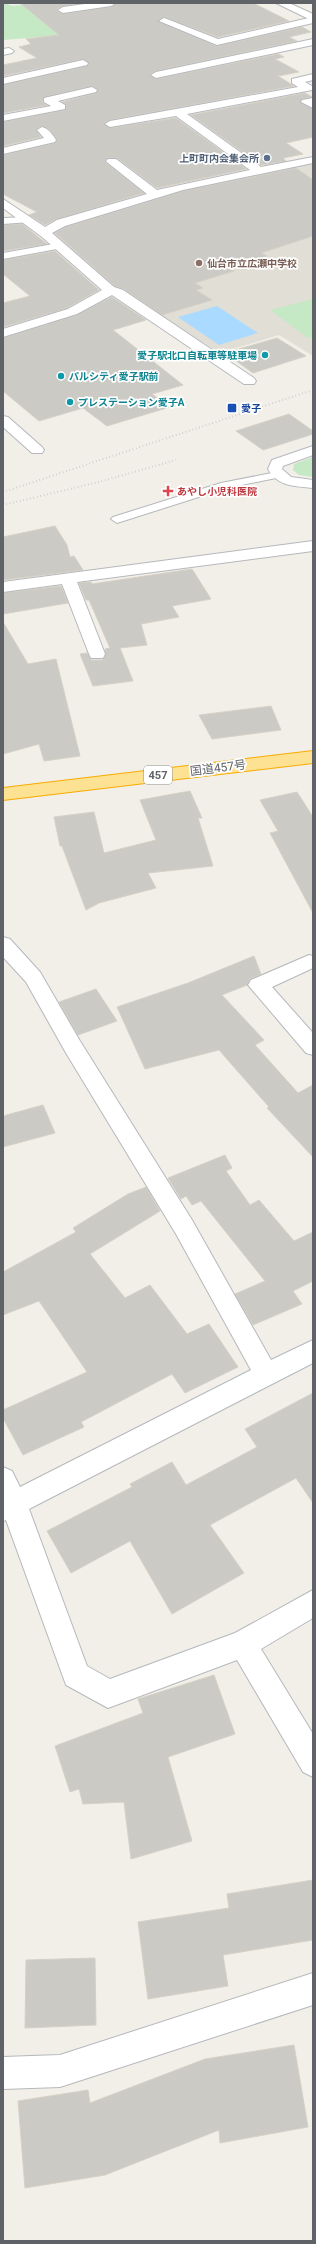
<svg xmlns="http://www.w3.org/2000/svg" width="316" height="2244" font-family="Roboto,'Noto Sans JP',sans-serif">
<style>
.education{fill:#e1ded6}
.green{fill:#c5e8c5}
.water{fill:#aadaff}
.building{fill:#cccac5;stroke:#d6d1c6}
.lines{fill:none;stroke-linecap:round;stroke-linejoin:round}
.lane-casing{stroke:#b5b8bc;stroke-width:2}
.street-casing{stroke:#b5b8bc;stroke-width:2}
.secondary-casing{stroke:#b6babf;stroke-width:2}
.highway-casing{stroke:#f9ab00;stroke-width:2}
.lane{fill:#fff;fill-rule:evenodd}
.street{fill:#fff;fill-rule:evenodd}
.secondary{fill:#fff;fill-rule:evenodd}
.highway{fill:#fde293;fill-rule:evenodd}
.rail{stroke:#b6b7b8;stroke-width:2;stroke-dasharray:0.5 3;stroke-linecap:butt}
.service-dot{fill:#5c6f8a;stroke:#fff;stroke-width:1.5}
.education-dot{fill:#8d6e63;stroke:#fff;stroke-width:1.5}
.culture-dot{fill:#0f9aa8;stroke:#fff;stroke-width:1.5}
.transit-dot{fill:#1a4fb4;stroke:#fff;stroke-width:1.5}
.health-dot{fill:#e0444e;stroke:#fff;stroke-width:1.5}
.labels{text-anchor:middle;stroke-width:3.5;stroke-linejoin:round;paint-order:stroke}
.far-service-label{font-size:10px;font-weight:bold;fill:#4e5e75;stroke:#fff;text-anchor:end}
.far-education-label{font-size:10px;font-weight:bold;fill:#785e54;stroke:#fff;text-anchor:start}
.far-culture-label{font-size:10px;font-weight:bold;fill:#0d838f;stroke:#fff;text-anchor:start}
.far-transit-label{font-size:10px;font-weight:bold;fill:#164399;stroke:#fff;text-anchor:start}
.far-health-label{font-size:10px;font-weight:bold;fill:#be3a42;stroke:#fff;text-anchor:start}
.shield{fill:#fff;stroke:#8f9295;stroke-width:1}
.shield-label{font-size:11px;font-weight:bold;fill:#5f6368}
.street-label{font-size:12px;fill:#5f6368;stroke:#fff}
</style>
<rect width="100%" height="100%" fill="#f1efe8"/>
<polygon class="education" points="313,163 313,356 279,335 220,353 116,288 54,237 53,233 64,226 190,188"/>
<g class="green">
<polygon points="3,3 13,6 28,4 66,13 83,21 89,33 3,40"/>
<polygon points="313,299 313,337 308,338 270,310"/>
<polygon points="313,457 313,477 299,475 293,470 294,464"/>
</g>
<polygon class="water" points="217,306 258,333 219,345 178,317"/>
<g class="building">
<polygon points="20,3 81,3 63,6 57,9 57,11 63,14 111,7 117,3 253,3 289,21 218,37 164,17 158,21 216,46 302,27 311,32 289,37 297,41 156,71 150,74 156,79 278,54 284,57 275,59 299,72 278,76 294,86 110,120 104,123 110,128 176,118 246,169 157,188 117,158 108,158 105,162 144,193 57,219 45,225 29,215 37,212 3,194 3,155 55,143 57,139 49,129 41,126 36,130 41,137 3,146 3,122 65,110 66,105 62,102 96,93 98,90 92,86 44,97 42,102 47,105 3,113 3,85 87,66 89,64 83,59 3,76 3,65 37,58 19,47 31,44 26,39 59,35"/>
<polygon points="305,93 312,97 302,99 300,102 313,109 313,137 286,143 303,154 283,158 286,161 261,165 191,115"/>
<polygon points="296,168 313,180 313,236 261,253 267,256 229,268 234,271 195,283 203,288 196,290 212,300 162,315 124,289 115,286 55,233 66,227 183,191"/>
<polygon points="22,224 47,244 3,251 3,225"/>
<polygon points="55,251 99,290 67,308 3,327 3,303 30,296 3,274 3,260"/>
<polygon points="112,297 146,320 113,330 183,385 152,394 170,407 107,426 83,408 39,421 3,391 3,338 77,315"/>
<polygon points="277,338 306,356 253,373 225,353"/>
<polygon points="289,414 313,431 313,434 263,450 236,431"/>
<polygon points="55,526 67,545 70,557 74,556 83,570 3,580 3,537"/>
<polygon points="192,569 211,599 172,606 179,617 141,624 147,645 120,648 133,681 93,686 80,654 87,653 91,660 103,660 106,655 105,649 110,648 89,600 86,600 79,583 91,582 92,584"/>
<polygon points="61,586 68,603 3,614 3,593"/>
<polygon points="3,622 28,664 56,659 80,756 44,761 39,744 3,754"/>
<polygon points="271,706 281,730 212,739 199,715"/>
<polygon points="190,791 202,818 198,818 213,866 148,873 156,888 99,903 86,910 62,846 60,846 54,817 94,812 104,853 156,840 140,800"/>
<polygon points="297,792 313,817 313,913 270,833 278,831 260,800"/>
<polygon points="254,956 261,974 250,979 247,985 222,995 264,1040 255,1045 298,1093 313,1085 313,1157 267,1108 269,1107 219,1050 145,1069 117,1007 188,983"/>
<polygon points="96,989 117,1021 78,1035 59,1002"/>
<polygon points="43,1105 55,1133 3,1147 3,1116"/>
<polygon points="225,1155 232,1168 226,1171 250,1205 259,1200 294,1241 313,1232 313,1281 293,1291 302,1304 253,1325 235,1294 265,1281 201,1201 192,1205 186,1196 181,1199 168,1178"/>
<polygon points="146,1187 160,1211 90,1254 125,1298 150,1285 187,1334 209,1324 238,1367 185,1393 172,1374 81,1422 84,1427 23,1455 3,1418 3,1410 87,1372 39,1301 3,1315 3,1272 76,1232 73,1228 128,1194"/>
<polygon points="313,1393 313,1503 296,1478 210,1525 244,1573 172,1614 130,1541 71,1573 47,1531 132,1487 130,1484 172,1462 186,1485 257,1447 245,1429"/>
<polygon points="214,1675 235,1734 168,1757 192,1841 131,1859 124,1802 83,1804 79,1789 70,1792 55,1746 143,1713 138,1699"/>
<polygon points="313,1880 313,1940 223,1955 228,1986 148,1999 138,1922 229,1908 227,1894"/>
<polygon points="95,1958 96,2025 25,2028 26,1960"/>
<polygon points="294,2045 308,2127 220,2143 219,2130 105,2175 25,2188 18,2101 88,2090 90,2103 205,2059"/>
</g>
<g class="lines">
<defs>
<g id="lane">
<polygon points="313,98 313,108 301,102 302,100"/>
<polygon points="27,217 32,220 30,222 3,224 3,218"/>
<polygon points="59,243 64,246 62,248 3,259 3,253"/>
<polygon points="277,472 281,473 283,475 281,477 227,488 117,523 111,519 113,517 221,483"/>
</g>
<g id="street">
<polygon points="92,3 116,3 111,6 63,13 58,10 63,7"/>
<polygon points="313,17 313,23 217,45 159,21 164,18 167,19 218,39"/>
<polygon points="313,39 313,45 156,78 151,75 156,72"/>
<polygon points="9,48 14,51 12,53 3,55 3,49"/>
<polygon points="83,60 88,63 87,65 3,84 3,78"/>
<polygon points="313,74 313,80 305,82 312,86 312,90 187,114 261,167 313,157 313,163 183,190 65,226 52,233 114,287 123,290 254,378 256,381 254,384 244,384 112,295 77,314 3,337 3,329 68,309 102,290 42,237 3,208 3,199 45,227 57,220 147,194 108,163 106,161 108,159 116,159 157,190 250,170 176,116 110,127 105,124 110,121 298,87 292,83 292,79"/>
<polygon points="92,87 97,90 96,92 58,101 65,105 65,109 3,121 3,115 51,106 44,102 44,98"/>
<path d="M42 127C48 128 53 135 56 140L55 142 3 154V148L44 138 37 130Z"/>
<polygon points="3,416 8,417 42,447 44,450 42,453 32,453 3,427"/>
<polygon points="313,541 313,551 77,582 105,654 103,658 91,658 89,654 62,584 3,592 3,582"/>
<polygon points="3,937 10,939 40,972 80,1041 192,1220 271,1360 313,1340 313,1363 29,1509 87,1666 110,1679 235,1633 313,1590 313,1618 261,1649 313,1734 313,1777 303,1772 237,1660 108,1708 66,1685 6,1520 3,1521 3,1467 12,1471 20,1487 251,1370 176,1234 66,1053 26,982 3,957"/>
<polygon points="309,955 313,956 313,968 272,987 313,1033 313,1055 306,1053 248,985 251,980"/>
<polygon points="313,1973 313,2005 60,2087 3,2089 3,2057 60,2055"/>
</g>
<g id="secondary">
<polygon points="276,3 289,3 313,14 313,21"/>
<path d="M313 446V455L283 466 282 469 291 477 313 480V488C295 486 278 487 268 469L272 460Z"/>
</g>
<polygon id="highway" points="313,751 313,763 3,800 3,788"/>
</defs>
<use href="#lane" class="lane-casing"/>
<use href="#street" class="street-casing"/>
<use href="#secondary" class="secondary-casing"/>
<use href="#highway" class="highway-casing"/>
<use href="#lane" class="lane"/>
<use href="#street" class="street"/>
<use href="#secondary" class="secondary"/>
<use href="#highway" class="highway"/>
<g class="rail">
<polyline points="3,492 313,390"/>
<polyline points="3,505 99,482 176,460"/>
</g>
</g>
<circle class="service-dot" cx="267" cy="158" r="4"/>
<circle class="education-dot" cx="199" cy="263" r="4"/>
<g class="culture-dot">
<circle cx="265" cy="355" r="4"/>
<circle cx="61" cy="376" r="4"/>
<circle cx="70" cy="402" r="4"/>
</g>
<rect class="transit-dot" x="227" y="403" width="10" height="10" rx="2"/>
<path class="health-dot" d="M166 485h4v4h4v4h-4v4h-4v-4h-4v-4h4z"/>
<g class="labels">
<g class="far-service-label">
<text x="259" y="162">上町町内会集会所</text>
</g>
<g class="far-education-label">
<text x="207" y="267">仙台市立広瀬中学校</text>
</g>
<g class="far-culture-label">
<text x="257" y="359" text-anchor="end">愛子駅北口自転車等駐車場</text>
<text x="69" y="380">パルシティ愛子駅前</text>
<text x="78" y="406">プレステーション愛子A</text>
</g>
<g class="far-transit-label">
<text x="241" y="412">愛子</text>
</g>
<g class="far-health-label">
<text x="177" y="495">あやし小児科医院</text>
</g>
<rect class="shield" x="144" y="766" width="28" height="18" rx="3"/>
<g class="shield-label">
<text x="158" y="779">457</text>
</g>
<g class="street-label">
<text transform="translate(218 768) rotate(-7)" y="4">国道457号</text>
</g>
</g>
<rect width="316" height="2244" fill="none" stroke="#5f6368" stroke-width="8"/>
</svg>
